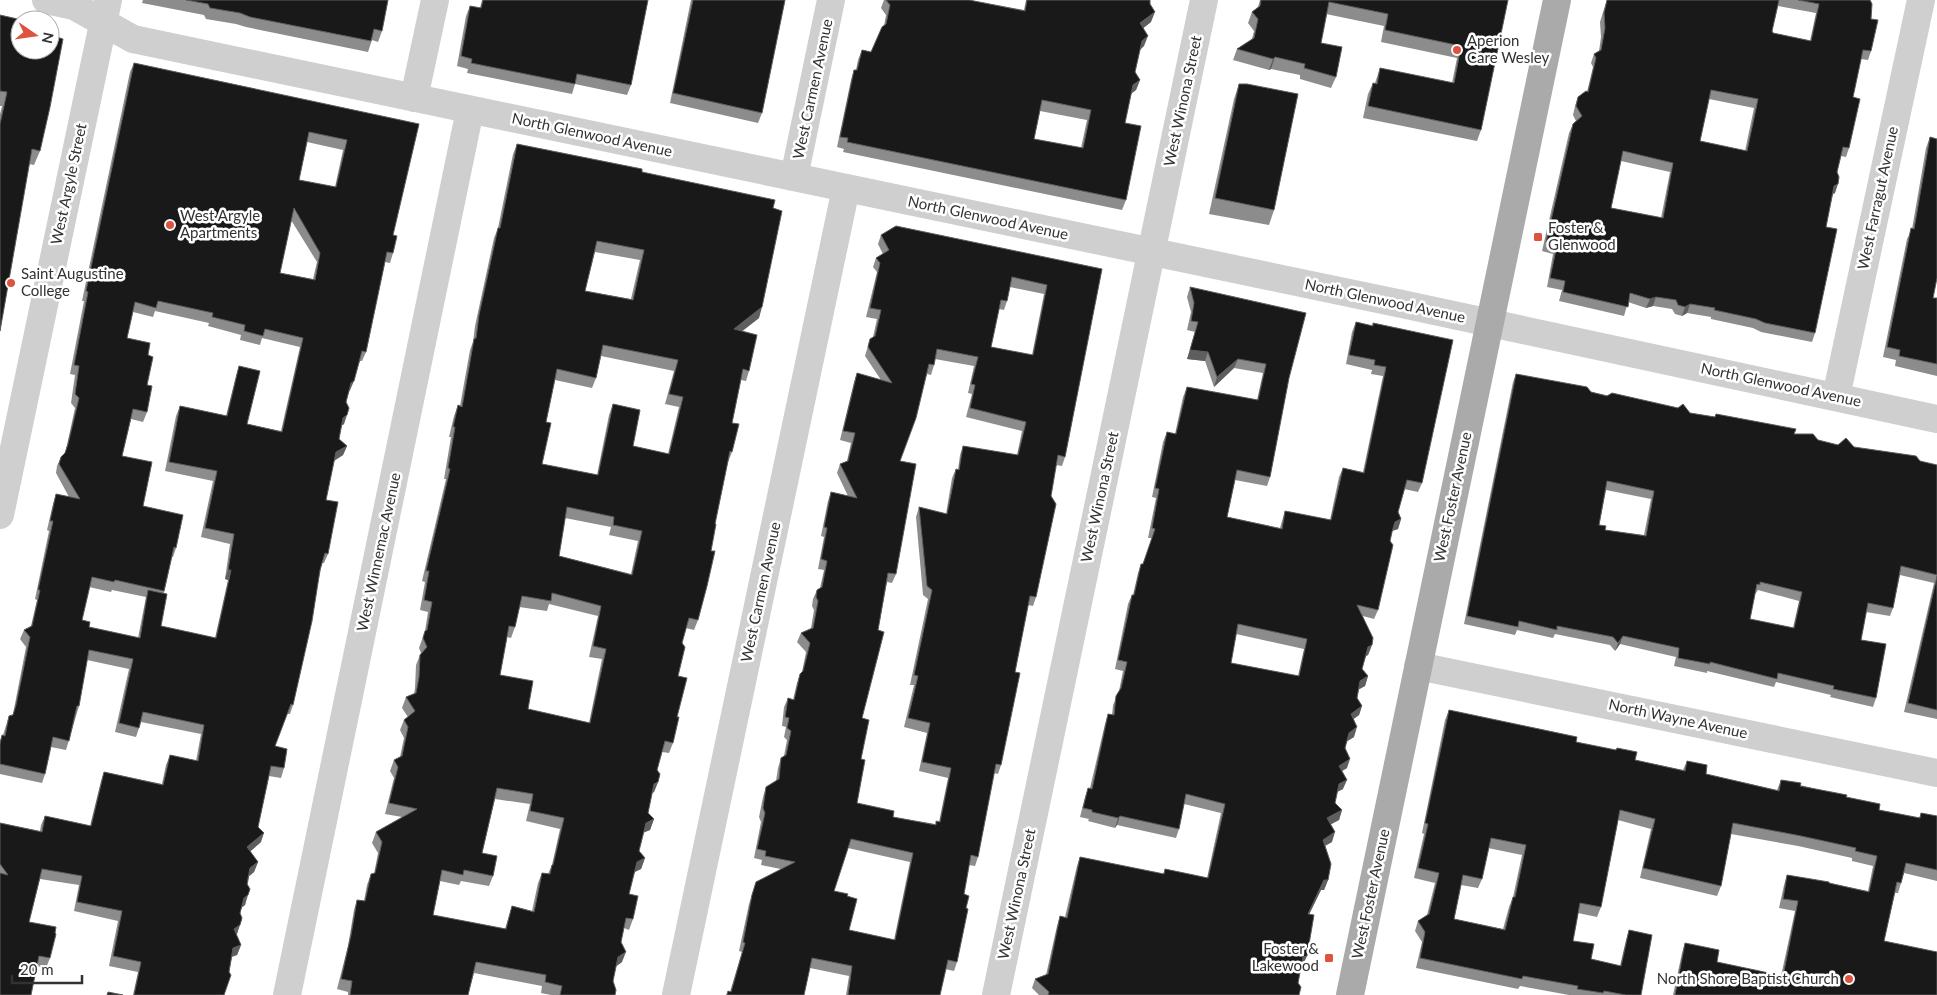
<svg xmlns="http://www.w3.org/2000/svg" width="1937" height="995" font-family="Lato,sans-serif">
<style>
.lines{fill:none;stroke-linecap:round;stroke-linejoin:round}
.minor{stroke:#cfcfcf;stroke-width:28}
.major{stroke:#aaa;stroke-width:28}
.wall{fill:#8c8c8c;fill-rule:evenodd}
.shaded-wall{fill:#5e5e5e}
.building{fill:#191919;stroke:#5e5e5e;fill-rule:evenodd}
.poi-dot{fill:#de5240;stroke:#fff;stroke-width:2}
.labels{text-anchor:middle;stroke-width:5;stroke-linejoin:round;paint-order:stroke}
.poi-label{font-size:15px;fill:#323232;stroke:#fff;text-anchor:start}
.street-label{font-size:15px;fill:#323232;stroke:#fff}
</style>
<rect width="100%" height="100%" fill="#fff"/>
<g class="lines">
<g class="minor">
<polyline points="46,0 74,6 133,39 1402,304 1937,419"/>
<polyline points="414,98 435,0"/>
<polyline points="794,177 831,0"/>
<polyline points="1836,397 1921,0"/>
<polyline points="0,515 108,0"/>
<polyline points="1418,666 1937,773"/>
<polyline points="287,995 470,110"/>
<polyline points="676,995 846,188"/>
<polyline points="996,995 1204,0"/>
</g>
<polyline class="major" points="1350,995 1557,0"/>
</g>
<g class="wall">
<polygon points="143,0 388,0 382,31 378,42 372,40 368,52 246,27 236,24 206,19 204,15 142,3"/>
<polygon points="482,0 648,0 631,85 627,95 575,84 572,94 467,73 468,69 457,66 466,16 470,6 480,8"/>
<polygon points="691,0 785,0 762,113 758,123 670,103"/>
<path d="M884 0H969L1024 10 1026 0H1150V4L1151 22 1143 28 1144 46 1140 49 1135 72 1140 80 1136 90 1131 94 1125 123 1126 200 1122 210 843 152 844 149 837 147 851 80 854 70H856L858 60 862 50 871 52 884 26 886 15 881 8ZM1040 111 1087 120 1081 148 1034 139Z"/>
<polygon points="1260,0 1508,0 1481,130 1477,141 1363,118 1368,94 1373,83 1375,83 1380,68 1452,83 1457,58 1381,42 1384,26 1326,14 1321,43 1336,77 1331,88 1300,79 1300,75 1271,69 1269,70 1233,60 1237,49 1252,39 1254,31 1248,23 1252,12 1258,7"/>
<path d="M1607 0H1870L1871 19V51L1868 60 1861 59 1853 97 1849 148 1846 157 1841 156 1837 172 1835 193 1833 194 1826 227 1815 333 1812 342 1761 332 1753 328 1711 319V317L1687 313 1682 316 1675 314 1672 309 1653 306 1646 308 1628 302 1624 316 1559 301 1562 290 1547 287 1553 254 1542 251 1569 133 1573 124 1576 121 1573 115 1575 106 1578 97 1587 92 1593 67 1591 63 1594 54 1599 51 1601 37 1600 22 1604 9ZM1778 6 1816 13 1810 41 1773 33 1772 31ZM1709 99 1754 108 1745 151 1700 141ZM1621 161 1670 172 1661 218 1611 208Z"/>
<polygon points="0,15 40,151 34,165 29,164 0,331 0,114 2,106 0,106"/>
<path d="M134 63 419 124 393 235V253L390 263 385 262 366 352 362 361H360L350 390 349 392 346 402 344 424 341 426 339 439 347 446 343 455 334 461 326 500 328 554 324 563H322L293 705 290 714H287L275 746 284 768 281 778 269 776 258 827 261 842 250 851 258 862 254 872 249 876 245 905 242 907 240 913 237 934 236 935 241 945 237 955 232 957 224 995H133L138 972 109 966 118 921 74 911 79 885 40 879 29 922 50 958 46 968 37 966 0 995V823L40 831 41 825 45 816 90 826 101 781 104 772 162 784 166 765 170 755 196 761 201 734 141 722 136 737 115 732 129 669 87 660 79 706 66 750 51 747 45 774 42 783 0 774V741L2 735H3L9 716 13 714 26 647 20 639 24 630 31 626 37 600 35 599 49 531 47 530 53 504 56 494 69 497 56 473 57 466 61 457 65 454 75 408 71 403 75 375 70 374 84 301H82L130 72ZM307 142 343 150 335 187 299 180ZM291 220 317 262 313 279 280 273ZM155 311 209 323 208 326 241 335 240 340 260 345 262 338 300 347 281 431 247 424 239 366 236 376 226 416 180 406 176 416 165 471 213 481 201 537 230 544 225 579 228 580 215 638 161 626 164 593 172 557H173L176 548 143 506 122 456 131 419 143 422 147 412 148 355 127 338 133 312 153 317ZM89 587 111 592 112 590 146 597 138 638 89 627 82 620Z"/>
<polygon points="1239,84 1274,210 1269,225 1209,214 1234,99"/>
<polygon points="1930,137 1933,298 1937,298 1937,376 1895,366 1896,360 1883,357 1907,239 1912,229 1926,148"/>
<path d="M517 144 642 172 773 208 759 318 742 331 749 371 746 381 741 380 732 423V452L728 462 715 524 698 620 694 630 686 628 682 643 678 676 677 717 673 743 669 753 662 752 657 770 658 782 654 792 652 793 648 813 654 819 650 830 643 833 639 851 645 858 641 869 634 872 629 894 633 919 629 930 624 928 621 942 622 962 616 966 613 981 615 995H551L541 993 542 986 474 973 468 995H348V992L337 989 348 946 354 910 357 900 364 901 367 885 371 874H374L378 853 372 843 376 832 402 817 385 814 394 778 390 771 394 760 400 757 404 738 400 730 404 720 408 717 402 708 406 697 414 694 415 688 416 665 420 655 421 653 419 648 425 631 428 612 420 610 425 582 422 581 446 479H444L451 437H449L454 416 458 405 460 406 470 350 473 342 475 326 494 238 498 228 513 154ZM595 252 640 260 631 299 585 291ZM601 356 674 371 665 404 679 407 668 454 633 446 613 404 609 415 597 475 542 464 546 422 555 380 592 388 596 378ZM565 518 611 527 609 535 638 541 631 574 559 556ZM549 604 598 616 589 657 602 659 589 723 528 709 500 675 507 637 511 638 515 627 519 607 547 611ZM495 799 530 804 526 821 560 829 552 865 548 874 542 873 538 883 532 911 512 906 505 929 433 915 440 881 459 885 461 881 489 886 493 876 482 853Z"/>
<path d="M881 235 1102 269 1065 457 1062 466 1056 465 1051 496 1036 597 1033 606 1028 605 1015 672 1001 765 998 774 994 773 978 857 975 866 969 865 964 894 966 908 957 962 954 971 945 969 940 995H846L849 976 810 968 804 995H726L728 991 730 992 742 952 739 951 749 904 756 882 781 869 761 865 762 860 754 858 761 822 759 817 763 797 766 787 776 781 778 768 781 758 784 756 787 740 784 737 786 727 782 726 784 707 788 698 793 700 797 683 800 674 802 672 806 652 797 642 801 633 811 628 814 610 812 606 813 599 817 590 820 588 824 570 818 569 824 537 821 536 828 501 831 492 848 496 837 473 840 464 847 461 851 443 840 440 854 382 857 373 881 380 865 356 870 339 873 337 877 319 866 317 877 272 873 267 876 258 883 254 878 244ZM1010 287 1044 294 1032 355 991 347 999 309 1004 310 1007 301ZM935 359 974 366 968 393 972 394 966 417 1022 431 1017 455 963 446 960 455 958 470 956 469 952 478 946 514 919 507 916 517 923 595 928 599 910 685H914L904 727 927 733 919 771 948 778 939 822 935 824 893 817 857 803 861 759 862 718 887 582 892 583 896 574 900 461 927 374 931 375 934 365ZM848 848 910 862 894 940 849 930 847 896 834 891Z"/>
<path d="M1190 287 1289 378 1270 477 1267 486 1235 480 1227 517 1280 528 1282 521 1285 511 1330 520 1339 477 1343 468 1363 472 1383 376 1371 374 1372 370 1346 364 1352 332 1356 322 1372 326 1373 323 1422 483 1418 492 1404 489 1398 512 1401 519 1398 529 1392 531 1378 610 1374 619 1363 616 1372 645 1368 655 1366 656 1362 669 1368 676 1365 686 1359 689 1357 698 1362 706 1359 715 1353 719 1354 737 1347 741 1345 748 1347 768 1342 771 1343 789 1337 792 1335 803 1342 810 1339 820 1331 824 1332 842 1325 846 1328 880 1324 890H1321L1309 914 1303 965 1301 966 1298 983 1299 995H1039L1032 988 1035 979 1046 975 1057 926 1060 916 1065 917 1077 866 1080 857 1163 874 1165 869 1207 878 1221 813 1184 804 1179 829 1176 838 1117 825 1115 828 1088 821 1089 819 1080 817 1085 797 1088 788H1090L1105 724 1108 714 1112 715 1113 705 1119 691 1123 671 1115 669 1128 604 1132 595H1133L1138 573 1141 564H1143L1152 538H1148L1156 498 1152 497 1163 442 1167 432 1175 434 1183 397 1187 387 1257 400 1263 373 1234 368 1214 387 1205 361 1187 359 1195 332 1187 330 1191 312 1187 297ZM1236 634 1304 649 1298 676 1231 663Z"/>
<path d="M1516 374 1591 392 1690 413 1715 417 1716 414 1838 445 1854 447 1937 465V719L1904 712 1934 583 1900 575 1893 608 1890 616 1866 612 1861 640 1876 698 1873 707 1830 697 1831 695 1776 682 1774 687 1707 671V673L1674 666 1676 657 1620 644 1615 651 1610 645 1555 634 1553 638 1517 630 1515 635 1464 624 1513 382ZM1606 490 1651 499 1644 535 1605 530 1599 525ZM1758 590 1799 601 1793 628 1750 619 1755 593H1756Z"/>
<path d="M1449 710 1576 742 1635 760 1683 770 1687 761 1706 774 1777 790 1781 780 1846 797 1879 810 1919 818 1921 813 1937 816V881L1904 873 1898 893H1895L1884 941 1937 995H1673L1682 953 1685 943 1717 962 1781 976 1795 911 1779 908 1784 885 1787 875 1868 891 1873 866 1852 861V858L1798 846 1731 834 1721 886 1717 896 1640 878 1651 829 1618 820 1601 907 1597 917 1578 913 1573 941 1591 959 1620 966 1626 940 1629 930 1641 995H1569L1520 986 1518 989 1416 968 1422 942 1415 931 1418 921 1427 915 1435 883 1414 878 1424 834 1422 833 1445 720ZM1488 848 1522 855 1513 897 1509 907 1503 929 1454 919 1461 885 1478 888 1482 879Z"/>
</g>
<g class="shaded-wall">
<polygon points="1155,12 1151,22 1137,33 1140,23"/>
<polygon points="1148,36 1144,46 1139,51 1142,41"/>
<polygon points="1275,57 1271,69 1269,70 1273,59"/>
<polygon points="1140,80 1136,90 1129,95 1133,85"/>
<polygon points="1838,184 1835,193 1831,195 1834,186"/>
<polygon points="1656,297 1653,306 1646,308 1650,299"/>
<polygon points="1690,304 1687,313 1682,316 1685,307"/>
<polygon points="762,307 759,318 731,340 734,329"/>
<polygon points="1190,350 1208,352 1205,361 1187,359"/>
<polygon points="1238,359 1234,368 1214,387 1217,377"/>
<polygon points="354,381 350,390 347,393 351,383"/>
<polygon points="347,415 344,424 339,427 343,418"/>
<polygon points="347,446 343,455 332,462 336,452"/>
<polygon points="1401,519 1398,529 1392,531 1395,522"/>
<polygon points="228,570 231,570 228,580 225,579"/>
<polygon points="1623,636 1620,644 1615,651 1618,643"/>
<polygon points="1372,645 1368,655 1364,657 1368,647"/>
<polygon points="1368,676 1365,686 1356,691 1360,681"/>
<polygon points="1362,706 1359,715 1347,724 1351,714"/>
<polygon points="1357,727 1354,737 1346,742 1349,733"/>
<polygon points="1350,759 1347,768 1335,775 1339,766"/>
<polygon points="1347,780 1343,789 1335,793 1339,784"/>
<polygon points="658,782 654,792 650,794 654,784"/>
<polygon points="1342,810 1339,820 1324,828 1327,818"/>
<polygon points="1120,816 1117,825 1115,828 1118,818"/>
<polygon points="654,819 650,830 642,833 646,823"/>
<polygon points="1335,832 1332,842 1319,849 1323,840"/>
<polygon points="264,833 261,842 244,857 247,847"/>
<polygon points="645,858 641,869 633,873 637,862"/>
<polygon points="258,862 254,872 247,878 250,868"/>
<polygon points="1324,880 1328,880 1324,890 1321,890 1305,923 1308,914"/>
<polygon points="248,895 245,905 241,908 244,898"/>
<polygon points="240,925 237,934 230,938 234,929"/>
<polygon points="241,945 237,955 230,957 233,948"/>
<polygon points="626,952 622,962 614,968 618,957"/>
<polygon points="1307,956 1303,965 1300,967 1303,957"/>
</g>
<g class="building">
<polygon points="186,0 388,0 382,31 374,29 371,41 250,17 240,13 210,8 208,4"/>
<polygon points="483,0 648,0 631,85 577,74 575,84 471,63 472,59 461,56 470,6 481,8"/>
<polygon points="693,0 785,0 762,113 673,93"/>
<path d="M886 0H969L1025 11 1027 0H1150V4L1155 12 1140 23 1148 36 1142 41 1135 72 1140 80 1133 85 1125 123 1141 126 1126 200 847 142 848 138 840 137 854 70H857L862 50 871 52 882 27 886 24 890 5ZM1042 100 1091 110 1083 148 1034 139Z"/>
<polygon points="1261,0 1508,0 1481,130 1368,106 1373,83 1377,84 1380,68 1454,83 1461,46 1385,30 1388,14 1329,2 1321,43 1342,47 1336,77 1304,68 1305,64 1275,57 1273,59 1237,49 1254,38 1258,19 1252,12 1260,6"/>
<path d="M1607 0H1779L1772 31 1773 33 1811 41 1819 4 1798 0H1870L1872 4 1871 19 1878 20 1871 51 1863 50 1853 97 1860 99 1849 148 1843 147 1837 172 1839 177 1838 184 1834 186 1826 227 1837 229 1815 333 1765 323 1756 319 1714 310 1715 308 1690 304 1685 307 1678 305 1676 300 1656 297 1650 299 1630 293 1628 307 1563 292 1565 281 1550 278 1557 245 1546 242 1573 124 1582 116 1576 106 1578 97 1586 91 1588 92 1596 58 1594 54 1601 50 1605 28 1604 13ZM1711 90 1758 99 1747 151 1700 141ZM1623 151 1673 163 1663 218 1611 208Z"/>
<polygon points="0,15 22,20 23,18 27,20 20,20 20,50 50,50 50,28 55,30 54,36 63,39 50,107 40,151 32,149 0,331 0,124 7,92 0,91"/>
<path d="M134 63 419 124 393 235 397 236 393 253 387 252 366 352 362 351 354 381 351 383 346 402 349 408 347 415 343 418 339 439 347 446 336 452 326 500 338 502 328 554 325 553 320 570 312 621 293 705 291 704 275 746 287 749 284 768 271 766 258 827 264 833 247 847 258 862 250 868 247 884 250 889 248 895 244 898 240 913 242 918 240 925 234 929 241 945 233 948 229 972 231 975 224 995H134L141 962 113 956 122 911 77 902 82 876 42 869 29 922 56 927 55 933 56 934 50 958 39 956 31 995H0V873L8 875 0 864V823L42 832 45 816 91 826 104 772 163 785 170 755 198 761 204 725 143 712 139 728 119 723 133 659 89 650 79 706H77L69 741 53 737 45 774 0 764V744L2 735 5 736 9 716 13 715 16 705 30 637 24 630 32 626 40 590H38L53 521H50L56 494 80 499 59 464 61 457 65 453 68 444 79 398 75 394 79 366 74 365 88 292 86 291ZM309 132 347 140 336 187 299 180ZM294 208 320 253 315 280 280 273ZM158 301 213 313 212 317 245 325 244 331 263 336 265 329 303 338 282 432 247 424 260 371 239 366 227 416 180 406 169 462 217 471 205 528 234 534 228 570H231L216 638 161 626 167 594 148 590 140 638 89 627 90 622 82 620 92 577 114 582 115 580 164 591 174 547 176 548 183 515 143 506 152 462 122 456 133 409 147 412 152 386 147 385 153 357 148 355 150 343 127 338 135 302 156 308Z"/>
<polygon points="1239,84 1247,84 1298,94 1274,210 1215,198"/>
<polygon points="1930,137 1937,139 1937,278 1933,298 1937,298 1937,364 1899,356 1900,350 1887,347 1911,228 1914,229"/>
<path d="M517 144 642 169V172L775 200 773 208 782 211 762 307 734 329 757 335 749 371 743 369 732 423 739 424 732 452 730 451 715 524H716L711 551H715L707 586 698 620 689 618 682 643 685 647 678 676 687 678 677 717H679L673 743 665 741 657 770 660 774 658 782 654 784 648 813 654 819 646 823 639 851 645 858 637 862 629 894 638 896 633 919 626 918 621 942 626 952 618 957 613 981 616 990 615 995H560L562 986 545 982 546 975 476 962 468 995H350L352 981 341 979 351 935 357 900 365 901 371 874 375 873 382 842 376 832 417 809 389 803 398 767 394 760 402 756 408 727 404 720 415 711 406 697 416 693 419 677 420 655 427 647 423 638 425 631 427 630 432 602 424 600 429 571H426L450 469 448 468 455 427H453L458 405 462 407 474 339 476 338 479 315 498 228H500ZM597 241 644 250 633 300 585 291ZM603 345 678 360 669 394 683 397 669 454 633 446 640 410 613 404 598 475 542 464 551 423 546 422 557 369 596 378ZM567 507 614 517 613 525 642 531 632 575 559 556ZM552 593 601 606 593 646 606 649 590 723 528 709 533 681 500 675 509 626 515 627 522 596 551 601ZM497 788 533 794 530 811 564 818 553 865H552L550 874 542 873 534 912 512 906 506 929 433 915 442 870 463 875 464 870 493 876 497 856 482 853Z"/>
<path d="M896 226 1102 269 1065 457 1058 455 1051 496 1056 504 1036 597 1030 596 1015 672 1020 673 1001 765 996 764 978 857 971 855 964 894 969 896 966 908 968 909 957 962 948 960 940 995H848L852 966 812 958 804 995H727L728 991 731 992 745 943 743 942 752 895 756 882 795 862 765 856 766 851 757 849 765 813 763 808 766 787 779 779 781 758 786 755 791 731 787 728 789 718 785 717 788 698 794 700 800 674 803 671 810 643 801 633 813 628 818 601 816 597 817 590 822 587 827 561 821 559 827 528 824 527 831 492 857 498 840 464 848 461 855 433 843 431 857 373 892 383 868 347 870 339 875 336 881 310 870 308 880 263 876 258 889 250 881 235ZM1012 277 1047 285 1033 355 991 347 1001 300 1007 301ZM937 349 978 357 971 384 975 385 970 408 1026 422 1018 455 963 446 959 470 956 469 947 514 919 507 927 586 932 590 914 675 918 676 908 718 930 723 922 762 951 768 940 822 936 821V825L893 817 894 811 857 803 865 760 861 759 869 720 862 718 884 632 878 630 888 573 896 574 916 464 900 461 916 418 929 364 934 365ZM851 839 913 853 895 940 849 930 857 899 847 896 848 894 834 891Z"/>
<path d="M1190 287 1306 313 1289 378 1270 477 1237 470 1227 517 1282 529 1285 511 1331 520 1343 468 1364 473 1386 367 1374 365 1375 360 1349 355 1356 322 1373 326V323L1453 340 1422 483 1407 480 1398 512 1401 519 1395 522 1392 532 1390 541 1393 545 1378 610 1357 605 1373 638 1372 645 1368 647 1362 669 1368 676 1360 681 1357 698 1362 706 1351 714 1357 727 1349 733 1345 748 1350 759 1339 766 1347 780 1339 784 1335 803 1342 810 1327 818 1335 832 1323 840 1331 864 1328 880H1324L1308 914 1314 915 1307 956 1303 957 1298 983 1301 987 1299 995H1048L1049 992 1035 979 1048 974 1060 916 1067 918 1080 857 1164 874 1165 869 1208 878 1225 804 1186 794 1179 829 1120 816 1118 818 1092 812V810L1083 808 1088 788 1092 789 1108 714 1114 715 1116 696 1121 688 1127 662 1118 660 1132 595H1134L1141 564H1143L1155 529 1152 528 1159 489 1155 488 1167 432 1176 434 1187 387 1258 400 1266 364 1238 359 1217 377 1208 352 1190 350 1198 322 1191 321 1194 303ZM1238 624 1307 639 1299 676 1231 663Z"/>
<path d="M1516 374 1587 387 1591 392 1607 396 1612 393 1678 408 1683 404 1690 413 1715 417 1716 414 1796 429 1794 434H1813L1818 440 1838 445 1846 438 1854 447 1916 456 1920 461 1937 465V575L1901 566 1893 608 1868 603 1861 640 1886 644 1876 698 1833 689 1834 686 1778 673 1777 679 1710 662V664L1678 658 1679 648 1623 636 1618 643 1613 637 1557 626V630L1519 621 1518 627 1467 616ZM1607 481 1654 491 1646 536 1605 530 1606 526 1599 525ZM1760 582 1802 592 1794 628 1750 619 1757 584 1760 585Z"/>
<polygon points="1937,576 1937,710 1908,703"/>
<path d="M1449 710 1577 737 1576 742 1616 750 1617 748 1637 752 1635 760 1685 771 1687 761 1707 765 1706 774 1779 791 1781 780 1801 783 1800 786 1847 795 1846 797 1880 804 1879 810 1920 818 1921 813 1937 816V870L1906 863 1901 883 1897 882 1884 941 1937 952V995H1675L1685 943 1719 950 1717 962 1783 976 1798 901 1783 899 1787 875 1829 882V883L1869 892 1877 856 1855 851 1856 848 1801 836 1733 823 1721 886 1643 868 1655 819 1620 810 1601 907 1580 903 1573 941 1594 944 1591 959 1621 966 1629 930 1652 935 1641 995H1626L1604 991 1603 993 1577 989 1578 986 1523 976 1522 979 1420 958 1425 932 1418 921 1429 914 1439 873 1418 868 1428 824 1425 823ZM1491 838 1526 845 1515 897H1513L1505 930 1454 919 1463 875 1482 879Z"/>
<polygon points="108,992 123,995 107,995"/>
</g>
<g class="poi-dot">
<circle cx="1457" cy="50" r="5"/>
<circle cx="170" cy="225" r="5"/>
<rect x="1533" y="232" width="10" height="10" rx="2.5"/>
<circle cx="11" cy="283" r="5"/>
<rect x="1324" y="953" width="10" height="10" rx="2.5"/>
<circle cx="1849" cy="979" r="5"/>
</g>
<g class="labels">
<g class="poi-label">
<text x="1467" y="46">Aperion<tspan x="1467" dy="17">Care Wesley</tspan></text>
<text x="180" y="221">West Argyle<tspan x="180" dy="17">Apartments</tspan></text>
<text x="1548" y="233">Foster &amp;<tspan x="1548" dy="17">Glenwood</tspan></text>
<text x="21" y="279">Saint Augustine<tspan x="21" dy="17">College</tspan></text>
<text x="1319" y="954" text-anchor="end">Foster &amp;<tspan x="1319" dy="17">Lakewood</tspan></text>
<text x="1839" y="984" text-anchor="end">North Shore Baptist Church</text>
</g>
<g class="street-label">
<text transform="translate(813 89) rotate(-78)" y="5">West Carmen Avenue</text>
<text transform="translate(1183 101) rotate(-78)" y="5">West Winona Street</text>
<text transform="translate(592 135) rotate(12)" y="5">North Glenwood Avenue</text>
<text transform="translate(69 184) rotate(-78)" y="5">West Argyle Street</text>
<text transform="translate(1878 198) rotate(-78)" y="5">West Farragut Avenue</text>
<text transform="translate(988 218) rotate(12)" y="5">North Glenwood Avenue</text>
<text transform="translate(1385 301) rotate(12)" y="5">North Glenwood Avenue</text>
<text transform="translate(1781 385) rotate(12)" y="5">North Glenwood Avenue</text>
<text transform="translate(1100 497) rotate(-78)" y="5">West Winona Street</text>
<text transform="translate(1453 497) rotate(-78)" y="5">West Foster Avenue</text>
<text transform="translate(379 552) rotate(-78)" y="5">West Winnemac Avenue</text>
<text transform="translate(761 592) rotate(-78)" y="5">West Carmen Avenue</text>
<text transform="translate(1678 719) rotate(12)" y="5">North Wayne Avenue</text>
<text transform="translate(1017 894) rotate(-78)" y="5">West Winona Street</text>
<text transform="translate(1371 894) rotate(-78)" y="5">West Foster Avenue</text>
</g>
</g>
<g transform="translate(35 35) rotate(103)"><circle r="24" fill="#ffffff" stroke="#adadad"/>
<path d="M0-4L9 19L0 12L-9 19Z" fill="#de5240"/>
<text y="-8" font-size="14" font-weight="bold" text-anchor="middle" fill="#323232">N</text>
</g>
<path d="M12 975v8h70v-8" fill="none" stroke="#323232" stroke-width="2.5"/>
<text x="20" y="975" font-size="15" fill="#323232" stroke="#ffffff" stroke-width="4" paint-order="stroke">20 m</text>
</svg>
